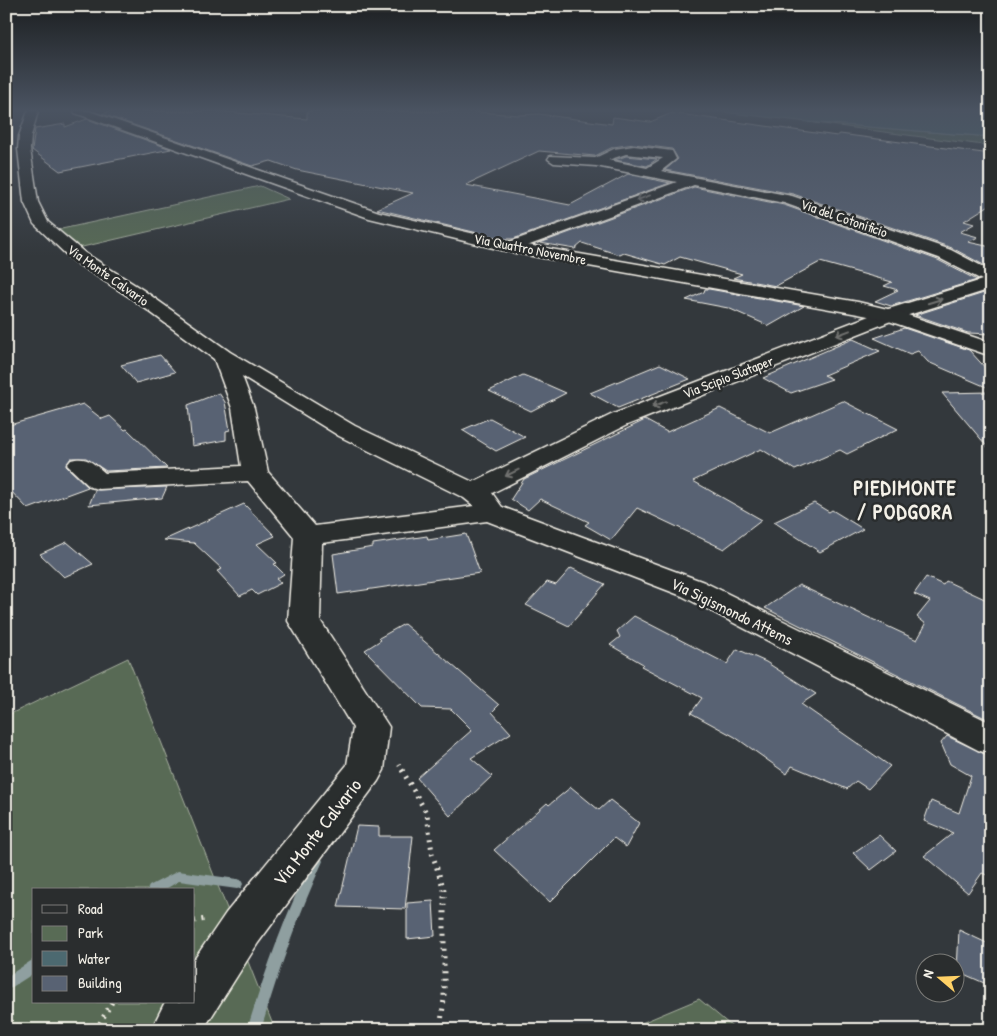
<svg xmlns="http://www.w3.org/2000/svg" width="997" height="1036" font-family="'Patrick Hand',sans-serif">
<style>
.green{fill:#586b55;stroke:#a6ae9e;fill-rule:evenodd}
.water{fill:#4c6970;stroke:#8f9fa0}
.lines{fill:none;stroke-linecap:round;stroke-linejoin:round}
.stream{fill:#8f9fa0;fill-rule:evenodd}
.building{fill:#586273;stroke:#f4f1e8}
.street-casing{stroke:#f4f1e8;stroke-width:3}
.secondary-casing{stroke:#f4f1e8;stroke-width:3}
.path-far1{stroke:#f4f1e8;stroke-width:4;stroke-dasharray:1 4.5;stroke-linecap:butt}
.path{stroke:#f4f1e8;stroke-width:5;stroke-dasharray:2 5.5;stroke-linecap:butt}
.street{fill:#2a2d2e;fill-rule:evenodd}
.secondary{fill:#2a2d2e;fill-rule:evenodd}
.oneway{stroke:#71726f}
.labels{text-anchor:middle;stroke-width:5;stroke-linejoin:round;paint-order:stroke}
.far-street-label{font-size:14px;fill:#f4f1e8;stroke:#2a2d2e}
.street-label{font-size:16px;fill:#f4f1e8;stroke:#2a2d2e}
.near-street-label{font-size:19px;fill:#f4f1e8;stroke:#2a2d2e}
.district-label{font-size:21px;font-weight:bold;letter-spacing:1px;fill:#f4f1e8;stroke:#2a2d2e}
</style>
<rect width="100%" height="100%" fill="#33383c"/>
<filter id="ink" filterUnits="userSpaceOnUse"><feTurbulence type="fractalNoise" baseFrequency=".02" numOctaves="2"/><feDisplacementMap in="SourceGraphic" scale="10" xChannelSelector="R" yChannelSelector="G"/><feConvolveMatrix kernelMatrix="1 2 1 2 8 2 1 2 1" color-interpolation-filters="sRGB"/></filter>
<g filter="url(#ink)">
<g class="green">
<polygon points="808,122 991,137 991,146"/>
<polygon points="260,186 289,199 78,248 57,230"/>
<path d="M128 658 275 1030H6V716ZM34 890H194V1002H34Z"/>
<polygon points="699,999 736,1030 625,1030"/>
</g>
<polygon class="water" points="714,111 991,111 991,137 808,122"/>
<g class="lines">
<g class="stream">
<path d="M317 856 321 857 323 861C298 916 278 972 261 1030H247C265 971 286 913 313 857Z"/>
<polygon points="178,871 237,879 241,880 243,884 241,888 237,889 179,881 164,890 147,890 149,886"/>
<polygon points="34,959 34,973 6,991 6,977"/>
</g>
</g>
<g class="building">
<polygon points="110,111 215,111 307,119 307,111 465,111 519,115 539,114 612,124 613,117 650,122 672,113 837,136 840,134 991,154 991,204 964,221 974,224 960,232 978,237 968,242 991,247 991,269 952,248 793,194 665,170 678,159 672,149 634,144 613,147 595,156 539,151 466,185 570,205 628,174 670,183 513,239 503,239 377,209 413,193 297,170 271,161 252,166 102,114"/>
<polygon points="87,119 171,149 60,171 32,150 35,129 65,124 65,127"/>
<polygon points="626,156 657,159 647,166 615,160"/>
<polygon points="694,187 784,205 938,260 977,280 891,306 875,301 898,290 884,286 892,282 820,262 776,286 733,278 742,274 680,257 665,265 624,253 620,255 582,243 575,249 540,243"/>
<polygon points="705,289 709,289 804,306 769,326 728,308 686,300 704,292"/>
<polygon points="984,293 991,296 991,334 968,333 915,315"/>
<polygon points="904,328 969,350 991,374 991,389 928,362 918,351 910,354 874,338"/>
<polygon points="853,339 880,351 824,375 832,379 791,393 763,378"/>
<polygon points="160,355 175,372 136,383 121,365"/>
<polygon points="660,364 690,379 618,408 590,393"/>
<polygon points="523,375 541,382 566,393 531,411 489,391"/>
<polygon points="991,392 991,451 942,393"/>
<polygon points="219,393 225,402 230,430 226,431 226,440 192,446 188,405"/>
<polygon points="843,401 898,429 847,454 840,450 795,470 761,449 693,481 762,520 724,549 637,508 611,540 585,525 589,522 540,499 528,510 511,499 524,479 645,420 667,432 720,408 770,433"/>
<polygon points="83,404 102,419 110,416 125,430 127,429 167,468 106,471 86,458 71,458 66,466 88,487 28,509 6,486 6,426"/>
<polygon points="490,418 525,437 496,451 462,430"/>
<polygon points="167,487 162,498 89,505 95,490"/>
<polygon points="814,503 829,512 832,510 863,529 820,552 774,522"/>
<polygon points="244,504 275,536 257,544 277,563 274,564 284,574 276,579 281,583 257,595 252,590 240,596 217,571 222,569 194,543 164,540"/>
<polygon points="466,534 480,573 338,594 333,554 373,547 373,544 427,536 428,540"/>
<polygon points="67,542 93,564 64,577 40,554"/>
<polygon points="571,568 605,584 569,626 526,605 547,582 556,585"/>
<polygon points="926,577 943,585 946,581 991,602 991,721 765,608 799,585 917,640 926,624 917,617 930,601 914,594"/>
<polygon points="634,616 727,664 737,649 766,662 816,694 801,704 890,766 868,789 856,781 847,789 792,766 787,774 735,737 691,713 702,698 641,666 643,664 610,645 620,637 617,631"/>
<polygon points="404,624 499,705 492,712 511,733 471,758 492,776 450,816 417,778 472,730 451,709 422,708 365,650 381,640 379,638"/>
<polygon points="947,736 991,757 991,877 982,873 968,893 924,856 953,833 924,821 931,801 959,813 971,776 950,764 941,743"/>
<polygon points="571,787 599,810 610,800 639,823 626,847 614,838 550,902 494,850 547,803 549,805"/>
<polygon points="357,826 379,827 379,836 413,836 405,909 338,907"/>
<polygon points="879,835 896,851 871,870 853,853"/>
<polygon points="433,901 435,936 407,939 407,903"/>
<polygon points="959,930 991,945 991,986 957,971"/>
</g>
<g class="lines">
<defs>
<path id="street" d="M28 111H38L31 136 30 149 38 202 48 222 85 253 143 290 230 352 355 426 473 482 611 415 882 311 982 280 939 258 784 203 694 185 516 250H504L502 247 504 244 677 182 596 166 554 163 548 159 550 156 595 158 614 149 634 146 672 151 676 159 661 171 792 196 951 250 991 271V289L896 319 627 425 492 493 502 507 704 582 991 723V755L978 750 682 596 487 521 322 543 320 620 389 727 384 770 378 781 258 943 203 1030H151L165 1002H194V960L226 913 347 765 353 728 288 621 294 537 248 481 99 489 90 487 67 465 71 460C87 456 93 463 105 473L241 466 232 408 214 359 131 298 73 261 34 224 24 202 18 149 19 136ZM626 154 663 158 647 168 608 160ZM242 376 339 436 464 498 474 506 315 526 268 472 254 408Z"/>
<polygon id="secondary" points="74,111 89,111 379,212 510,242 858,302 896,311 991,343 991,356 883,319 858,314 510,252 369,218 75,113"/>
</defs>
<use href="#street" class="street-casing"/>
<use href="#secondary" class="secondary-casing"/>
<polyline class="path-far1" points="399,765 403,771"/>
<g class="path">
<polyline points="402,770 427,814 432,853 444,890 444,999 440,1030"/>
<polyline points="194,921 206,919"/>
<polyline points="96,1030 112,1002"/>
</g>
<use href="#street" class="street"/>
<use href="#secondary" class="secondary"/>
</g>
<defs><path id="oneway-shaft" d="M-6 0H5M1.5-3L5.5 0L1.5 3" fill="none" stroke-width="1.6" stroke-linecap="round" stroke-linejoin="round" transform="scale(1.25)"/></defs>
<g class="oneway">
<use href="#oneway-shaft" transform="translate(643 198) rotate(160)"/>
<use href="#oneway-shaft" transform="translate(935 301) rotate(-17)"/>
<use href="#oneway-shaft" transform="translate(843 333) rotate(159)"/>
<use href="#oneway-shaft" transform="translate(659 404) rotate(159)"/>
<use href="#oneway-shaft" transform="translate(512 473) rotate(154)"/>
</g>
</g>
<linearGradient id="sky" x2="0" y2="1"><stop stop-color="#1c1f21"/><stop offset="0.43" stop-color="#4a5361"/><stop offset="1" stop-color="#4a5361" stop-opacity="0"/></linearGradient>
<rect width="997" height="256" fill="url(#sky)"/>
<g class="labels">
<g class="far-street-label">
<text transform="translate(844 218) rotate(19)" y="5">Via del Cotonificio</text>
<text transform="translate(530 249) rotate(11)" y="5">Via Quattro Novembre</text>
<text transform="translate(108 275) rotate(35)" y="5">Via Monte Calvario</text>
<text transform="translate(728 377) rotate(-21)" y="5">Via Scipio Slataper</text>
</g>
<g class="street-label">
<text transform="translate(732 611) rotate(26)" y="6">Via Sigismondo Attems</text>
</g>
<g class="near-street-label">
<text transform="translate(317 832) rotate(-52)" y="7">Via Monte Calvario</text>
</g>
<g class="district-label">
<text x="905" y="495">PIEDIMONTE<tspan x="905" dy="24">/ PODGORA</tspan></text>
</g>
</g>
<rect width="997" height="1036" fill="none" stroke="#2a2d2e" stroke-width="25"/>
<rect x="12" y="12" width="972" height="1011" fill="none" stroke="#f4f1e8" stroke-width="2" filter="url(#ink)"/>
<rect x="32" y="888" width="162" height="115" fill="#2a2d2e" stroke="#7b7b78"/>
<rect x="42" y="905" width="25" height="8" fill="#2a2d2e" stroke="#7b7b78"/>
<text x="78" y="914" font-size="15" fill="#f4f1e8">Road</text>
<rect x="42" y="926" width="25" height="15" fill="#586b55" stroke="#7b7b78"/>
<text x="78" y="938" font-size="15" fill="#f4f1e8">Park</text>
<rect x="42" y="951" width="25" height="15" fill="#4c6970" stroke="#7b7b78"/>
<text x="78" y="964" font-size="15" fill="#f4f1e8">Water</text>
<rect x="42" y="976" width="25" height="15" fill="#586273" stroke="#7b7b78"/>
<text x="78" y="988" font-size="15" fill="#f4f1e8">Building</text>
<g transform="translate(940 978) rotate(289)"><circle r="24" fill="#2a2d2e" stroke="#7b7b78"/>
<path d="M0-4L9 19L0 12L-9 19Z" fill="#ffd166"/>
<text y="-8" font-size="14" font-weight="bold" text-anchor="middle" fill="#f4f1e8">N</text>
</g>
</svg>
